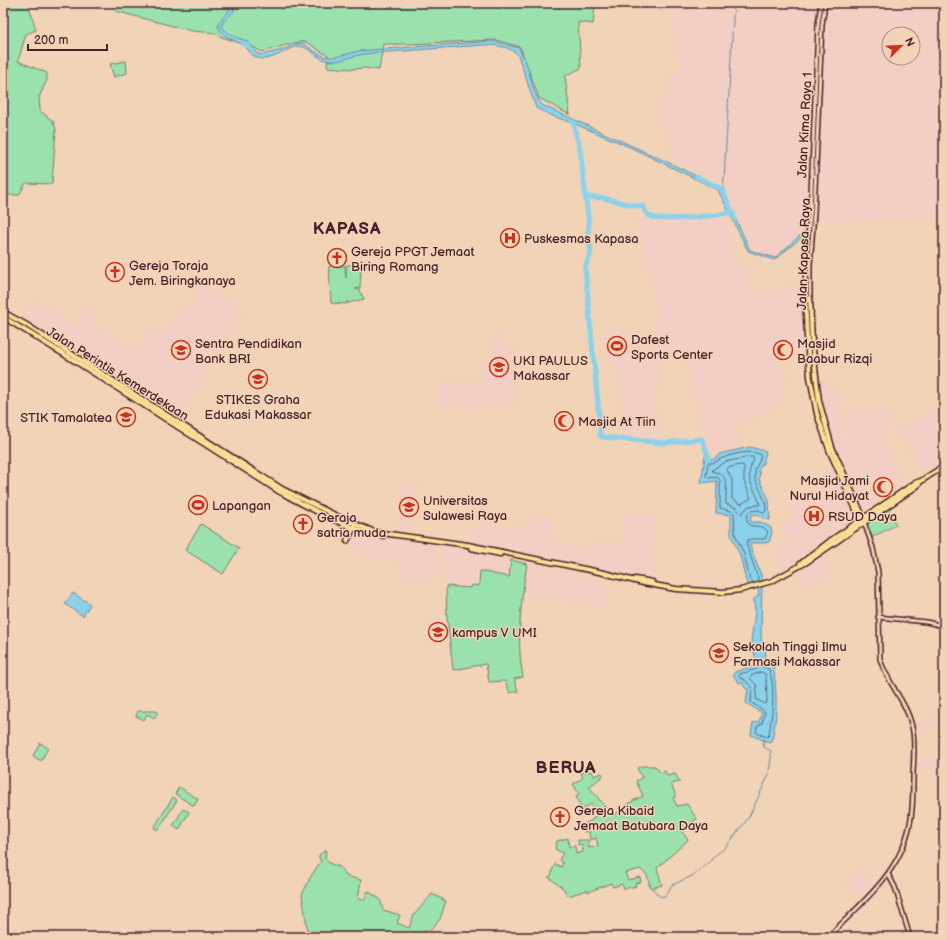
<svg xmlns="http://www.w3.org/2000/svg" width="947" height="940" font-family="'Balsamiq Sans',sans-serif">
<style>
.built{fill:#f2cec4;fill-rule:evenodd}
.green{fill:#9be1ad;stroke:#72806c}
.water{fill:#8ad2eb;stroke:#708a9e}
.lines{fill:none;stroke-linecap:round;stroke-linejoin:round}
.shore{stroke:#646778;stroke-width:1}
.stream{stroke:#708a9e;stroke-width:1}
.river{stroke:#8ad2eb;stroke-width:5}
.secondary-casing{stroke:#4a1f2b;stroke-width:6}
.highway-casing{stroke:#4a1f2b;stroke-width:7}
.secondary{stroke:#f1d3b7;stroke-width:3}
.highway{stroke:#fadf96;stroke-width:4}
.labels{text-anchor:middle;stroke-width:3;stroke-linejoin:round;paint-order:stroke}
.street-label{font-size:13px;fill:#4a1f2b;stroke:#f1d3b7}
.poi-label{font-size:13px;fill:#4a1f2b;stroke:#f1d3b7;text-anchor:start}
.district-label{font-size:17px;font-weight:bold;letter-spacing:1px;fill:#4a1f2b;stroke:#f1d3b7}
</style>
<rect width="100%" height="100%" fill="#f1d3b7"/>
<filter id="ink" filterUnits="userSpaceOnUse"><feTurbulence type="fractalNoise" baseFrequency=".025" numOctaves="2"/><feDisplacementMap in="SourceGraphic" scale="8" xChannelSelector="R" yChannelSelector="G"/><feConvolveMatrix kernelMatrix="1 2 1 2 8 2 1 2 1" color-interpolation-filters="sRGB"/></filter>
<g filter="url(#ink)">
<g class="built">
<path d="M663 3H944V217L814 222 805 226 775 258 752 249 721 182 673 160 672 145 668 138H664L663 127 658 124 659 106 667 94 668 72 681 73 682 70 671 13H664ZM889 34H913V58H889Z"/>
<polygon points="726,216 730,227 733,252 737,263 745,267 752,297 800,284 805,358 776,357 774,365 785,372 788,378 780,399 773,408 774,412 765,411 761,414 760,417 736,420 742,445 711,454 699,422 685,358 662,356 657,394 652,394 663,440 626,437 618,365 607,366 605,331 630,329 633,359 649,362 653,332 657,312 637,218 651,220"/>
<polygon points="199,281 245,312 177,418 108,374 90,361 28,323 30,300 38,301 39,306 41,304 79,328 81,306 96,308 92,330 106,333 140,354 141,345 144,338 161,329 166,329 180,309 194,304"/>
<polygon points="494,332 501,332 501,344 515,345 514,406 481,407 460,406 441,406 440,383 482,381 482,362 493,361"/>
<polygon points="830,381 831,388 839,389 843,430 841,432 846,442 848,443 851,443 860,464 862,464 864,470 854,442 882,433 895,469 904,483 892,491 886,480 869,482 865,472 860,473 876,503 863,511 837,455 827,425 816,382"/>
<polygon points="941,407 942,409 944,409 944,460 923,471 898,431"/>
<polygon points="843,410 888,411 889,429 848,442"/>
<polygon points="834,467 857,516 817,544 785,570 777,555 791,543 781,527 792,518 787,504 826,484 820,470"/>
<polygon points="401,482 423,485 422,490 417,489 413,511 407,533 396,530 404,510"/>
<polygon points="623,514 655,516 654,569 652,578 634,576 573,565 553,559 558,543 584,550 588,549 589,542 622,543"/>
<polygon points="534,516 550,516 553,518 550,534 557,535 550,558 472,542 474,522 515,528 516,525 521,526 533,521"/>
<polygon points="351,527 374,535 435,544 440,577 404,577 404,567 399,567 398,561 364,556 365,553 355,553 351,555 346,537"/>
<polygon points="441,546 485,553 511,560 509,577 480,571 479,586 471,585 470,588 446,586"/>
<polygon points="817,554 821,559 824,557 834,570 807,588 794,571"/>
<polygon points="527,564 608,582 608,608 523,591"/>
<polygon points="447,619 448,639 434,640 434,643 430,644 429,621"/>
<polygon points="944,714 944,720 927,725 929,731 915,732 913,724"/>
<polygon points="944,759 944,769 915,771 915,761 934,761"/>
<polygon points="860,870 870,873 865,879 873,887 863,898 846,884 844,881"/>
</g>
<g class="green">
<polygon points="3,3 28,3 36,30 26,34 18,61 47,73 47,80 39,97 40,111 53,121 56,129 52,184 26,183 19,195 4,195 3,197"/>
<path d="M120 3H613H595L593 24 578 22 581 68 565 76 570 115 539 98 520 47 496 40 409 44H383L379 70 365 68 352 69 327 67 328 55C319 52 314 45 305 42 299 40 271 50 262 52L255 48 222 37 215 33 192 31 115 11Z"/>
<polygon points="126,61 127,73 114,77 110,64"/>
<polygon points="346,265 361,265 360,288 355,289 359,289 364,299 348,303 347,301 347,304 331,303 329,266 345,266 346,278"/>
<polygon points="888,508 896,525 872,537 866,523"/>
<polygon points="201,524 239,548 223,574 185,550"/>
<path d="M511 560 527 564C521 599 516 642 523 677L514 679 518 691 510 693 505 681 489 682 486 664 453 670 447 617 446 586 470 588 471 585 479 586 480 571 509 577Z"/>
<polygon points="138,711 155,711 158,712 154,718 147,714 144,720 136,716"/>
<polygon points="40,743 48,748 41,761 33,756"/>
<polygon points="643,766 655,766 661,773 665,771 667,776 675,774 680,782 671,784 676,796 673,798 677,806 687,804 697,819 681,830 688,840 657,868 662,885 651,888 647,875 640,869 625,873 628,880 640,877 641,882 635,883 636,886 624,889 622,884 613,887 611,883 588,892 587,890 568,896 563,888 548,877 551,876 553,868 555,866 555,864 561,867 563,863 559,860 563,853 555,849 557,841 568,838 569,847 575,846 576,854 583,852 582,844 578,845 578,840 588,840 589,848 598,846 596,838 590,840 589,831 584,832 584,824 592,820 598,813 591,804 582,810 576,797 579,794 573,784 583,778 581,773 592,771 594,776 602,773 603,776 589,787 613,816 631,802 643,796 636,781 642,778 637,768"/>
<polygon points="179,787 198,799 194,806 175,794"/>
<polygon points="173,797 177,800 158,830 154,828"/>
<polygon points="183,809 189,812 179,830 173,826"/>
<polygon points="326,850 325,859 331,864 340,867 346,876 361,880 358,899 364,900 368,891 380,899 383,910 400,915 397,923 409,928 414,915 432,894 446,901 440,919 431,930 425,930 424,937 306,937 308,933 302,895 310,878 321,861 319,858 319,855"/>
</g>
<g class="water">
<path d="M217 3H229L233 6 234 11 224 21 221 27 233 36 249 42 256 53 261 55 282 50 294 44 302 43 319 54 326 57H335L359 51 493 41 519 48C521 52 523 56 525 60 531 74 532 93 542 105L665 161 721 188 750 250 775 258 804 232 806 234 774 260 748 251 718 190 632 148 573 123 555 117 536 108 518 55C510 46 494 45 483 45 456 47 430 49 404 51 391 52 378 52 365 54 354 55 343 61 332 61 319 62 312 48 300 46 289 45 268 67 254 56 250 53 247 47 241 44 232 39 222 37 218 26L220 21 229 11V8L219 5Z"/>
<path d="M750 447 761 450 766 452 763 463 758 470 760 473 759 479 769 500 770 520C763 520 760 514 752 514L750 518 751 522H761L771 528 772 533 769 542 764 543H749L762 578 761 639 766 645 765 664 773 665C777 691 778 718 771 743L751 735 753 723 759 722 762 713 746 703 748 689 745 688 742 682 739 683 733 675 735 672 756 665V659L751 642 755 612 754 599 759 595 758 589 747 585 740 555 731 535V515L716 513 717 481 701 483 705 456 707 454 711 460 716 458 719 454Z"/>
<polygon points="73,593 90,604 83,616 65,604"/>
</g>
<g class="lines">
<g class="shore">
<path d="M750 457H753L754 459C743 479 754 485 760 504L759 505 749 506 741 514 735 507 726 504C725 492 731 473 714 472L712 470 725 462Z"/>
<polygon points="741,465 744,466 744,481 751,498 741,504 732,499 732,480 727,470 728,468"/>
<path d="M754 583 750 580 744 554 735 534 734 513 731 511 720 508V480L717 477 708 478 706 476 708 463C715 464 717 460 723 458 732 454 753 449 761 455L759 462 755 469V479L765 501 766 511 764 513 759 510 750 511C746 515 745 522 751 526 757 526 765 526 768 532L765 539H749L746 543 758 578V582"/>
<path d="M760 666 769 669C776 690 772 714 769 735L767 737 757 733 756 732 757 727 762 723 765 712 751 702 752 687 745 680 740 678 739 676 740 674 757 669Z"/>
<polygon points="762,672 765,674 766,677 767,702 765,704 756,699 757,686 750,678 751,676"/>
</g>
<g class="stream">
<polyline points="722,189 724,180 734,3"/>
<path d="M648 884C653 888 656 894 661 897L665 896 672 885 692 876 710 862 713 857 726 847 749 817 769 774C769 766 772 759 771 751L764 747 763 739"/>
</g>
<g class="river">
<polyline points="573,122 580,149 589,225 588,233 591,251 585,268 599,415 601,419 600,436 603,437 664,443 702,439 709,459"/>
<polyline points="697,177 722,189 735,219"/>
<path d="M585 197 603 198 636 206H643C645 211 646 215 652 217 664 222 719 215 733 212"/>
</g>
<defs>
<g id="secondary">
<polyline points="805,297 806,253 810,216 818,24 821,3"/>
<polyline points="810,298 810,265 814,213 822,25 825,3"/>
<polyline points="878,617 926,622 944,626"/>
<polyline points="888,874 895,887 910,937"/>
<path d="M828 937C863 901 903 872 911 818 913 805 913 792 913 778 913 762 916 743 912 727 907 702 887 683 880 659L878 572 873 548 864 522"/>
</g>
<g id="highway">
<polyline points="805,297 807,338 810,377 817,414 830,452 862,523"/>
<polyline points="810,298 812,342 819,401 832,447 865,521"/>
<polyline points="3,312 25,324 282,489 343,519 375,532 468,545 604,573 643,583 676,589 723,592 741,590 772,581 805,563 917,486 921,481 944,466"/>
<path d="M3 317 75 361 280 492C310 508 350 531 383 536"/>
<polyline points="347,541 354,527"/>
<polyline points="471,548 500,554"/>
<polyline points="800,564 830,541 915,483 921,481"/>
<polyline points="635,579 652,582"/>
</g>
</defs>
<use href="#secondary" class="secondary-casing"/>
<use href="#highway" class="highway-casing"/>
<use href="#secondary" class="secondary"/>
<use href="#highway" class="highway"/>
</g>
</g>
<defs>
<symbol id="hospital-ring" viewBox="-11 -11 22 22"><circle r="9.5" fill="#f1d3b7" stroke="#c8321e" stroke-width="1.5"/><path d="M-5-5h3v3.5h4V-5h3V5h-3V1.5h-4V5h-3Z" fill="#c8321e"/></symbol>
<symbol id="church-ring" viewBox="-11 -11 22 22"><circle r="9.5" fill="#f1d3b7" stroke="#c8321e" stroke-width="1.5"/><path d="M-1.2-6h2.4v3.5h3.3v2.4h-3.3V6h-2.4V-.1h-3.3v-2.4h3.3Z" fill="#c8321e"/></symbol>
<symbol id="stadium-ring" viewBox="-11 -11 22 22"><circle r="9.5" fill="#f1d3b7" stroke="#c8321e" stroke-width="1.5"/><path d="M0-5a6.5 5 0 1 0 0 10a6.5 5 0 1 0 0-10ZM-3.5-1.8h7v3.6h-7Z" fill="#c8321e"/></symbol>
<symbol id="university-ring" viewBox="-11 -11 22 22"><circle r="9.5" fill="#f1d3b7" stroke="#c8321e" stroke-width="1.5"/><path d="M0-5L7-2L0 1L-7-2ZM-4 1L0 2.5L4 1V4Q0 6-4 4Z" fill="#c8321e"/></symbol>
<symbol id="mosque-ring" viewBox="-11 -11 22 22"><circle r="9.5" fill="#f1d3b7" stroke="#c8321e" stroke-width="1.5"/><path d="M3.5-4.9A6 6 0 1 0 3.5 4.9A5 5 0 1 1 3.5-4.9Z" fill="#c8321e"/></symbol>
</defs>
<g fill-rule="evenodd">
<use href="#hospital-ring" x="499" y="227" width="22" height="22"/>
<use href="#church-ring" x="326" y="247" width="22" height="22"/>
<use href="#church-ring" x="104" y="261" width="22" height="22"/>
<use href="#stadium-ring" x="606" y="335" width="22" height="22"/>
<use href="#university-ring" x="170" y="339" width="22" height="22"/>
<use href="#mosque-ring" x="772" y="339" width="22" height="22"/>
<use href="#university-ring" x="488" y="356" width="22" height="22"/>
<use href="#university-ring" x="247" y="368" width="22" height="22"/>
<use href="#university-ring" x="115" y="406" width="22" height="22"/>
<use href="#mosque-ring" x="553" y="410" width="22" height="22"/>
<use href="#mosque-ring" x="872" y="476" width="22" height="22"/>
<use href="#stadium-ring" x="187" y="494" width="22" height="22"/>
<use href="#university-ring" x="398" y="496" width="22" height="22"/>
<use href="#hospital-ring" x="803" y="505" width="22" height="22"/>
<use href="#church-ring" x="292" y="513" width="22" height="22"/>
<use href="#university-ring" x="427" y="621" width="22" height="22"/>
<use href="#university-ring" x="708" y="642" width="22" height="22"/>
<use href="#church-ring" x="549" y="806" width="22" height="22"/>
</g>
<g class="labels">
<g class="street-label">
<text transform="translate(804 125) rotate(-87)" y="5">Jalan Kima Raya 1</text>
<text transform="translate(803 254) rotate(-88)" y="5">Jalan Kapasa Raya</text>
<text transform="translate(118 373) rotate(32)" y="5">Jalan Perintis Kemerdekaan</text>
</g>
<g class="poi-label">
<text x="524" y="243">Puskesmas Kapasa</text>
<text x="351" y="256">Gereja PPGT Jemaat<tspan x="351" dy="15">Biring Romang</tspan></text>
<text x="129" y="270">Gereja Toraja<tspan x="129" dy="15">Jem. Biringkanaya</tspan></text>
<text x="631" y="344">Dafest<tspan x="631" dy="15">Sports Center</tspan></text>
<text x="195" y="348">Sentra Pendidikan<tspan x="195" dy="15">Bank BRI</tspan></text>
<text x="797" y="348">Masjid<tspan x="797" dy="15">Baabur Rizqi</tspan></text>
<text x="513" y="365">UKI PAULUS<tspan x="513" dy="15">Makassar</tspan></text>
<text x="258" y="404" text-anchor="middle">STIKES Graha<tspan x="258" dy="15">Edukasi Makassar</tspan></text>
<text x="112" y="422" text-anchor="end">STIK Tamalatea</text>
<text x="578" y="426">Masjid At Tiin</text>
<text x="869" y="485" text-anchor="end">Masjid Jami<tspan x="869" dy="15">Nurul Hidayat</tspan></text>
<text x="423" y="505">Universitas<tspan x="423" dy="15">Sulawesi Raya</tspan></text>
<text x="212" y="510">Lapangan</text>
<text x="828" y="521">RSUD Daya</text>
<text x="317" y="522">Geraja<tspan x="317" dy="15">satria muda</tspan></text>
<text x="452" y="637">kampus V UMI</text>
<text x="733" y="651">Sekolah Tinggi Ilmu<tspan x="733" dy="15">Farmasi Makassar</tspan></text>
<text x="574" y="815">Gereja Kibaid<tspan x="574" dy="15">Jemaat Batubara Daya</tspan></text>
</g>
<g class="district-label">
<text x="347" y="234">KAPASA</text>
<text x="566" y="773">BERUA</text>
</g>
</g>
<rect width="947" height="940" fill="none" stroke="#f1d3b7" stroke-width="16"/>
<rect x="8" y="8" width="931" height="924" fill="none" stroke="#4a1f2b" stroke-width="1.5" filter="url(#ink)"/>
<g transform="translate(901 46) rotate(66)"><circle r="19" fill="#f1d3b7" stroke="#ae8b7f"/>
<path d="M0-3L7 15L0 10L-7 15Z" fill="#c8321e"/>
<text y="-6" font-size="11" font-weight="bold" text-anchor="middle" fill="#4a1f2b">N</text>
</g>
<path d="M28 44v6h79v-6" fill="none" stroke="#4a1f2b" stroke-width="2"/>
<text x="34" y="44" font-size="12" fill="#4a1f2b" stroke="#f1d3b7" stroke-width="3" paint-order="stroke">200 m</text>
</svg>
